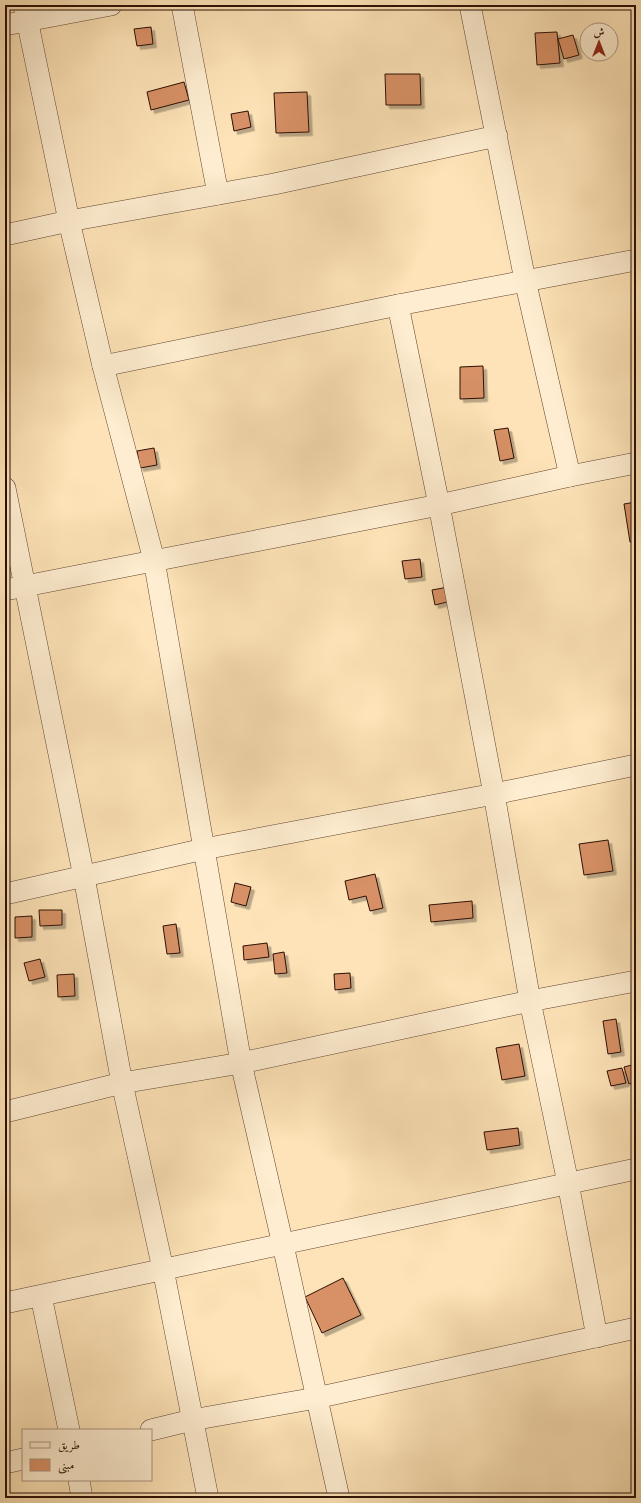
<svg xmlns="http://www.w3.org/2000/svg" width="641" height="1503" font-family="'Gentium Book Plus',Amiri,serif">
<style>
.building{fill:#d89166;stroke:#2b0f04;filter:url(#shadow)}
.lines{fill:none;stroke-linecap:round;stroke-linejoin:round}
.minor-casing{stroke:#604431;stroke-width:22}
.minor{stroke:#feedd0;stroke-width:21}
</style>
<defs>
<filter id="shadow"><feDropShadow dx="3.5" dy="3.5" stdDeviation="0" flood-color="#0004"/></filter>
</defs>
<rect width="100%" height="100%" fill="#fde3b7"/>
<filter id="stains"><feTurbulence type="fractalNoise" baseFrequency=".005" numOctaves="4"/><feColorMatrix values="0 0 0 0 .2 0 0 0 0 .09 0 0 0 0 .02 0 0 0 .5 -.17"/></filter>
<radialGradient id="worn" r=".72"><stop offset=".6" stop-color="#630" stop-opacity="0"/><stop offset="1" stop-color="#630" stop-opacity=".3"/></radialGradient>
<g class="building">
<polygon points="151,27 153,44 137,46 134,29"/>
<polygon points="557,32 560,63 537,65 535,33"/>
<polygon points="573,35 579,55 564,59 558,39"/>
<polygon points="385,74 420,74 421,105 386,105"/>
<polygon points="184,82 189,100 151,110 147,92"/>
<polygon points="307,92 309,132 276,133 274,93"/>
<polygon points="248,111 251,127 234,131 231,114"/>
<polygon points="483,366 484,398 460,399 460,367"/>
<polygon points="508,428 514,458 500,461 494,430"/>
<polygon points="154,448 157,465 140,468 137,451"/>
<polygon points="636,502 636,541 630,542 624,504"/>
<polygon points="420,559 422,577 405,579 402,561"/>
<polygon points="448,587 451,601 435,605 432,590"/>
<polygon points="608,840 613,871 584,875 579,844"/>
<polygon points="375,874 383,908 370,911 366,896 349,900 345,881"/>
<polygon points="235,883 251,887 246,906 231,902"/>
<polygon points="472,901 473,918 431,922 429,905"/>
<polygon points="39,910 62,910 62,925 40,926"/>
<polygon points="32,916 32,937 15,938 15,917"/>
<polygon points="176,924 180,953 167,954 163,926"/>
<polygon points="267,943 269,957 244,960 243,946"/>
<polygon points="284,952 287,973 275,974 273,954"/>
<polygon points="40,959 45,977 29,981 24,963"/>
<polygon points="350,973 351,988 335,990 334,974"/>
<polygon points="74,974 75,996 58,997 57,975"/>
<polygon points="616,1019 621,1052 608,1054 603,1021"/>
<polygon points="519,1044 525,1076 502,1080 496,1048"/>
<polygon points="636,1064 636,1082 629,1084 624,1067"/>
<polygon points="622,1068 626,1083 611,1086 607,1071"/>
<polygon points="518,1128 520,1145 487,1150 484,1132"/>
<polygon points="343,1278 361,1315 322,1333 305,1297"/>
</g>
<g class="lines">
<defs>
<g id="minor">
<polyline points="24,5 69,221 103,366 154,560 241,1063 283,1245 339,1498"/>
<polyline points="182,5 218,194"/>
<polyline points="470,5 525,280 570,476"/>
<polyline points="5,25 111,5"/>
<polyline points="5,235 69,221 274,184 497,136"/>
<polyline points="398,305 439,505 494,794 530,1001 568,1183 597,1337"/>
<polyline points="103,366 398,305 636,260"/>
<polyline points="5,488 84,877 122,1083 163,1269 208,1498"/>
<polyline points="5,590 439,505 570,476 636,463"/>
<polyline points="5,894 204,849 494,794 636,765"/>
<polyline points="5,1112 122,1083 241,1063 530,1001 636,981"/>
<polyline points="41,1296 69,1430"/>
<polyline points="5,1303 636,1169"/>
<polyline points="151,1430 192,1420 316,1398 636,1328"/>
<polyline points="5,1463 23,1459"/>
<polyline points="79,1480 82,1498"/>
</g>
</defs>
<use href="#minor" class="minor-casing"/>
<use href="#minor" class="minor"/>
</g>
<rect width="641" height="1503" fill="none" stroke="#fde3b7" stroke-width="20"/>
<rect x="6" y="6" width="629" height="1491" fill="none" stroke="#2b0f04" stroke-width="2"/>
<rect x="10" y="10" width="621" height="1483" fill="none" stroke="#2b0f04"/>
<rect x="22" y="1429" width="130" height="52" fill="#feedd0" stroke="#aa947e"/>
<rect x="30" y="1442" width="20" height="6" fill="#feedd0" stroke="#aa947e"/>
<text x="58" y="1449" font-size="12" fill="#2b0f04">طريق</text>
<rect x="30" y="1459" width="20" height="12" fill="#d89166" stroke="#aa947e"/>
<text x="58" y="1469" font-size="12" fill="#2b0f04">مبنى</text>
<g transform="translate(599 42)"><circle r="19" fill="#feedd0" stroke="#aa947e"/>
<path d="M0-3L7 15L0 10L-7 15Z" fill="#8f2418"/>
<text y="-6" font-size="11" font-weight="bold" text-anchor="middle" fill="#2b0f04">ش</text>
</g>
<rect width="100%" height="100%" filter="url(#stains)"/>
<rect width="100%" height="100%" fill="url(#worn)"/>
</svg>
